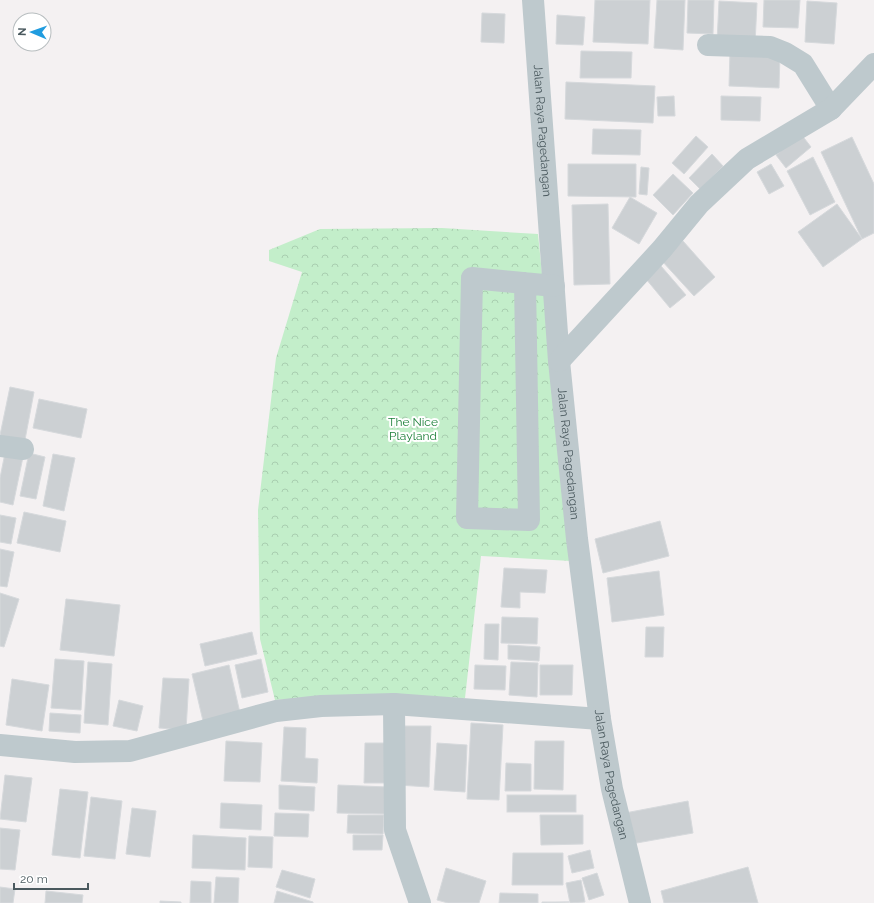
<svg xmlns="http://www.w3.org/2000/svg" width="874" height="903" font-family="Raleway,sans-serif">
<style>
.park{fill:url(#park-crowns)}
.building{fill:#ccd0d3;stroke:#d6d9dc}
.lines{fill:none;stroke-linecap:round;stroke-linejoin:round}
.minor{stroke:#bec9cd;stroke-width:22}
.labels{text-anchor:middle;stroke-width:4;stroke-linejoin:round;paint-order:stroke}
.street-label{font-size:12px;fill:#4a595e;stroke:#fff}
.park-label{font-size:12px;fill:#1b7f38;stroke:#fff}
</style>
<defs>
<pattern id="park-crowns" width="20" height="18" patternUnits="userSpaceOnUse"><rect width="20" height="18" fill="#c3eeca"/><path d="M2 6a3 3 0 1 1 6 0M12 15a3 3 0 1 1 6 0" fill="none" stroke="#a9ceb0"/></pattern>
</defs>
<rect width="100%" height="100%" fill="#f4f1f2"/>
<polygon class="park" points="442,228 538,234 571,561 481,556 465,698 356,695 275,700 260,639 258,510 276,358 302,272 269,261 269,250 320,229"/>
<g class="building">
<polygon points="595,0 650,0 648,44 593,42"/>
<polygon points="657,0 685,0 683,50 654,48"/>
<polygon points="688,0 714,0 713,34 687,33"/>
<polygon points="764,0 800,0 798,28 763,27"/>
<polygon points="719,1 757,3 755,44 717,42"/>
<polygon points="807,1 837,3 834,44 805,42"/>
<polygon points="482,13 505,14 504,43 481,42"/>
<polygon points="557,15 585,17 583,45 556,44"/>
<polygon points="581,51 632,52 631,78 580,78"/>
<polygon points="730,51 780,54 779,88 729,86"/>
<polygon points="566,82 655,86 653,123 565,119"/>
<polygon points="674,96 675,116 658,116 657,97"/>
<polygon points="721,96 761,97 760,121 721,120"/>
<polygon points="593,129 641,130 640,155 592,154"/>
<polygon points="801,134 811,147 786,168 776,155"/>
<polygon points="696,136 708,147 684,174 672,163"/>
<polygon points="852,137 874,184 874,233 862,239 821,152"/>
<polygon points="712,154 723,166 700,189 689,178"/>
<polygon points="813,157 835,202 810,215 787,171"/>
<polygon points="568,164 636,164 636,197 568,196"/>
<polygon points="771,164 784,186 769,194 757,172"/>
<polygon points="641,167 649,168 647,195 639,194"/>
<polygon points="673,174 693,193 673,215 653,195"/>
<polygon points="630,197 657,213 639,244 612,228"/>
<polygon points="608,204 610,284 574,285 572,205"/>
<polygon points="837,204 862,239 823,267 798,232"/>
<polygon points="683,241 715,277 694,296 662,261"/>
<polygon points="661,266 686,295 670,308 646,279"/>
<polygon points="10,387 34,392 24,445 0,435"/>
<polygon points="39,399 87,409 81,438 33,428"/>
<polygon points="5,453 23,457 13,505 0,502 0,478"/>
<polygon points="29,453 45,457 36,499 20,496"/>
<polygon points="53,454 75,458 64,511 43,506"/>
<polygon points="24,512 66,521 60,552 17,543"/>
<polygon points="0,515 16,518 11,544 0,542"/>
<polygon points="660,521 669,556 603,573 595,539"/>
<polygon points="0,549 14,552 7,587 0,586"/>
<polygon points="504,568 547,570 545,593 520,592 520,608 501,607"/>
<polygon points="659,571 664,615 612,622 607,578"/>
<polygon points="0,593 19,599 4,647 0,646"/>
<polygon points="66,599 120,605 114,656 60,650"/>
<polygon points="502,617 538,618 537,644 501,643"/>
<polygon points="485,624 499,624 498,660 484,659"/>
<polygon points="646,627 664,627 663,657 645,657"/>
<polygon points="252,632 257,654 205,666 200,644"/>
<polygon points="508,645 540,647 539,661 508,659"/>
<polygon points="55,659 84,661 81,710 51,708"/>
<polygon points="261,659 268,692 242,698 235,665"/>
<polygon points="88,662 112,664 108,725 84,723"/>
<polygon points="511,662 538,663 537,697 509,695"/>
<polygon points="229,665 240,713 203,721 192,674"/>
<polygon points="475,665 506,666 505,690 474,689"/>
<polygon points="540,665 573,665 572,695 540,695"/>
<polygon points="163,678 189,679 186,730 159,728"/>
<polygon points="12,679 49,685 42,731 6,725"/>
<polygon points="119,700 143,706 137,731 113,726"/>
<polygon points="50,713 81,715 80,733 49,731"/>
<polygon points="471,723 503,725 499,800 467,799"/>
<polygon points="400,726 431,726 429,787 398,785"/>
<polygon points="284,727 306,728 305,758 318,759 317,783 281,781"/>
<polygon points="226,741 262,743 260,782 224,781"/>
<polygon points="535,741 564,741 563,790 534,789"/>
<polygon points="365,743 387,743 387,783 364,783"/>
<polygon points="437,743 467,745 465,792 434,790"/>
<polygon points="506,763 531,764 531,791 505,791"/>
<polygon points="5,775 32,778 26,822 0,819"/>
<polygon points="279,785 315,787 314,811 279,809"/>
<polygon points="338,785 387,787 386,814 337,813"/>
<polygon points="60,789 88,792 80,858 52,855"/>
<rect x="507" y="795" width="69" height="17"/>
<polygon points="91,797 122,801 115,859 84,856"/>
<polygon points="688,801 693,833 631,844 625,813"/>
<polygon points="221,803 262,805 261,830 220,828"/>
<polygon points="132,808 156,811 150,857 126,854"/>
<polygon points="275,813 309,814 308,837 274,836"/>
<polygon points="348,815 384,815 383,834 347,833"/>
<polygon points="540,815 583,815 583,844 541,845"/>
<polygon points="0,828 20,830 15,870 0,869"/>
<polygon points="193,835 246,838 245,870 192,868"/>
<polygon points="353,835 383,835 382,850 353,850"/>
<polygon points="249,836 273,837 272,868 248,867"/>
<polygon points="590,850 594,868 572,873 568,856"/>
<polygon points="513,853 563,853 563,885 512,885"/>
<polygon points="748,867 758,903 664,903 661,891"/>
<polygon points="446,868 486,881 479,903 448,903 437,900"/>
<polygon points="282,870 315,879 310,898 276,887"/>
<polygon points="597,873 604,895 589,900 582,878"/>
<polygon points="216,877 239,878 238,903 214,903"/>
<polygon points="581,880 585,902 570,903 566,883"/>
<polygon points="191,881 211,882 211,903 190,903"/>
<polygon points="0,887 15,889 13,903 0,903"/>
<polygon points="46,891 83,895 82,903 45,903"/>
<polygon points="277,891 313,902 313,903 274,903"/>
<polygon points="500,893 538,894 538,903 499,903"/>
<polygon points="160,901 181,902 181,903 160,903"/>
<polygon points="542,902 569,902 542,903"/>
</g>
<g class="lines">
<g class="minor">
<path id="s1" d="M533 0 559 361 577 539 600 719 612 789 640 903"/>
<polyline points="708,45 770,47 785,53 803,64 831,109"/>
<polyline points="525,283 529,520 467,518 472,278 554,286"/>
<polyline points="559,361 662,249 699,204 747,159 831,109 874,64"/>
<polyline points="0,446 23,449"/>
<polyline points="394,704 395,830 420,903"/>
<polyline points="0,745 75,752 130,751 276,711 321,706 394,704 600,719"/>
</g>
</g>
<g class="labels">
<g class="street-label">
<text dy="4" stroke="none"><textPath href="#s1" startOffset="131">Jalan Raya Pagedangan</textPath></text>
<text dy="4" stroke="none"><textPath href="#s1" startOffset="455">Jalan Raya Pagedangan</textPath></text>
<text dy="4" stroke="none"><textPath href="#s1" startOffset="779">Jalan Raya Pagedangan</textPath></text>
</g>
<g class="park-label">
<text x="413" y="426">The Nice<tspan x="413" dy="14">Playland</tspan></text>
</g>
</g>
<g transform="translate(32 32) rotate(272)"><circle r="19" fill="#ffffff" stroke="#b7bdbf"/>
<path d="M0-3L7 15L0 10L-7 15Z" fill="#209cdf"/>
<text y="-6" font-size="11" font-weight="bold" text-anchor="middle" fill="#4a595e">N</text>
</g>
<path d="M14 883v6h74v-6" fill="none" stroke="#4a595e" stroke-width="2"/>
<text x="20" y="883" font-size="12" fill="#4a595e" stroke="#ffffff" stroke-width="3" paint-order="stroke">20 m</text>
</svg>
